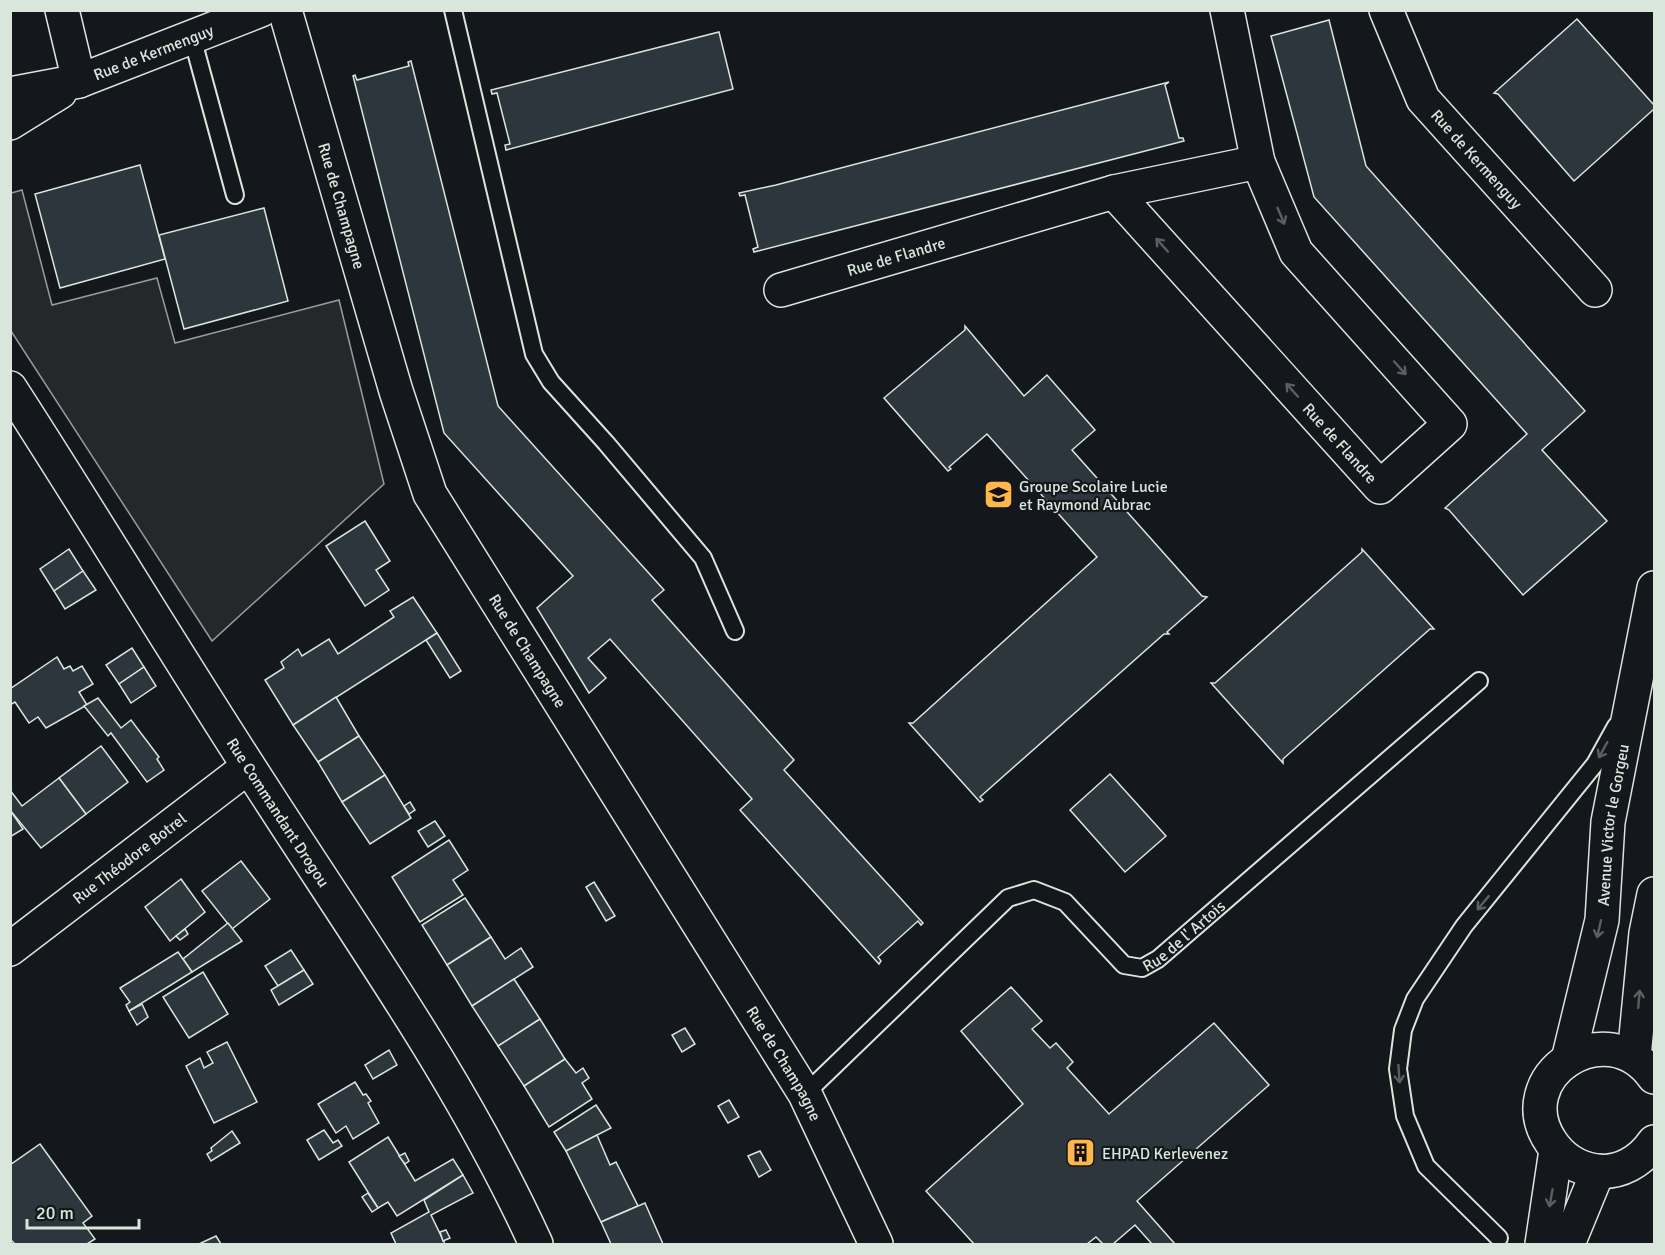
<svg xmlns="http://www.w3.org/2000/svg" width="1665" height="1255" font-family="Signika,sans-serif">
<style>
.parking{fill:#24282b;stroke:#939e99;stroke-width:1.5}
.building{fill:#2c363c;stroke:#d8e6dc;stroke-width:1.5}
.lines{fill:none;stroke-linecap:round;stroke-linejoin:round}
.service-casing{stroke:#d8e6dc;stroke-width:20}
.minor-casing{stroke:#d8e6dc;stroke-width:36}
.tertiary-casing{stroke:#d8e6dc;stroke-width:36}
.secondary-casing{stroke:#d8e6dc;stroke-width:36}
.service{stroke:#14181c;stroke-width:16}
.minor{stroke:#14181c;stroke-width:33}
.tertiary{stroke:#14181c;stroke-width:33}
.secondary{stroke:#14181c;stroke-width:33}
.oneway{stroke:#59605f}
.labels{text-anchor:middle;stroke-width:4.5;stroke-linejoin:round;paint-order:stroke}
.street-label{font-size:16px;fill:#d8e6dc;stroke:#14181c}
.poi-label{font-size:16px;fill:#d8e6dc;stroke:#14181c;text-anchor:start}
</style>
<rect width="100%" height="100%" fill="#14181c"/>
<polygon class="parking" points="22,190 52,305 157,278 175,343 339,300 384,484 212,641 11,331 11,193"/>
<g class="building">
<polygon points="1577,19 1654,105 1654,109 1574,181 1498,94 1494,93"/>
<polygon points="1329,20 1366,166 1585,411 1542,450 1607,521 1523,595 1449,510 1445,508 1527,434 1314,197 1271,36"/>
<polygon points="719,32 733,89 506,150 505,145 510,144 497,93 492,94 491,90"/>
<polygon points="411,61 498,406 664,590 652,600 794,760 784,770 923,923 921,925 918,921 878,957 881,961 879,964 740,810 752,799 610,639 588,658 606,678 589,693 537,608 573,576 444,433 353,76 355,75 357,80 409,66 408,62"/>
<polygon points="1169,82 1165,85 1179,138 1183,138 1184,141 754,252 753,249 758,247 745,195 740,196 739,193 776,185"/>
<polygon points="140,165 165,259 60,288 35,194"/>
<polygon points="264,208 288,301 184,329 159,235"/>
<polygon points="965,326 1024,396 1047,375 1095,430 1072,450 1202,596 1207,597 1167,632 1169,634 1164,634 980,797 983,800 980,802 909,723 913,723 1097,557 987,434 949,467 951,469 948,471 884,398 965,330"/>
<polygon points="365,521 390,561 376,570 389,590 365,606 326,546"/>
<polygon points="69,549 83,571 54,591 40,569"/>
<polygon points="1362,549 1434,629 1430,629 1283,759 1283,763 1211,683 1215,683 1362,552"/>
<polygon points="83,571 96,590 65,609 54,591"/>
<polygon points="413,597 437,633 293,725 265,680 284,668 281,662 298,649 302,656 329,639 338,654 394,617 390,611"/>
<polygon points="437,633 461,671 450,678 426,640"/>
<polygon points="132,648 144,667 119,684 106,665"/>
<polygon points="57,657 64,669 70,666 73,671 82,666 93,684 79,692 87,705 46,728 38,717 29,723 15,702 10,705 10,689"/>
<polygon points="144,667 156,686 131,703 119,684"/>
<polygon points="336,697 359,736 318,762 293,725"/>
<polygon points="98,698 121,728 131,720 159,757 157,759 164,770 147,782 111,733 108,736 84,706"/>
<polygon points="359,736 385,775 342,802 318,762"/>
<polygon points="101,746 128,782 86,814 59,778"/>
<polygon points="1110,774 1166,836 1125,872 1070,810"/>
<polygon points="385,775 411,818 370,844 342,802"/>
<polygon points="59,778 86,814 41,848 10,810 10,790 22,806"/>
<polygon points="410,802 415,810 409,814 404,806"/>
<polygon points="10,810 23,829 10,837"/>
<polygon points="435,821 445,836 428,847 418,831"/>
<polygon points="449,840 468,870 453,880 463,895 420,922 392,877"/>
<polygon points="241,861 270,899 232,929 202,891"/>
<polygon points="181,879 205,912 170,941 145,907"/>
<polygon points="594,882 615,916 606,921 586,887"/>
<polygon points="465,898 491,937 447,965 422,925"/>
<polygon points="228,923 242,941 192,972 183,959"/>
<polygon points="185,929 188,934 180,940 176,936"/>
<polygon points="491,937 505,959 521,948 533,967 472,1006 447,965"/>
<polygon points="291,950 304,970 278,986 265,966"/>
<polygon points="178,952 192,972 129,1011 126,1005 130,1002 120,988"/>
<polygon points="304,970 313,984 279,1005 271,990"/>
<polygon points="203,972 228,1014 189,1038 163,997"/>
<polygon points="514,979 540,1019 498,1046 472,1006"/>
<polygon points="1011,987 1042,1021 1032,1029 1050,1048 1056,1043 1073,1062 1067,1068 1109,1114 1214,1023 1269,1085 1137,1201 1175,1244 1152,1244 1135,1225 1113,1244 1103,1244 1096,1237 1087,1244 974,1244 926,1191 1023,1104 961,1031"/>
<polygon points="142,1004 148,1017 137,1025 129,1011"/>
<polygon points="540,1019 565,1059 524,1086 498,1046"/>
<polygon points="685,1028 695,1044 682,1052 672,1035"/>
<polygon points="227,1042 257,1102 214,1123 186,1066 200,1058 204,1068 213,1063 207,1052"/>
<polygon points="389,1050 397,1065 373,1079 365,1065"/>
<polygon points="565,1059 576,1073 583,1068 589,1078 582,1083 592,1099 549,1127 524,1086"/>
<polygon points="355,1082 363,1095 366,1094 371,1101 368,1103 379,1123 353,1139 346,1126 336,1133 318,1104"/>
<polygon points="729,1100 739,1117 728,1123 718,1106"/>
<polygon points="596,1105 611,1128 566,1151 554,1132"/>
<polygon points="324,1130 333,1143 338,1140 342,1146 319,1160 307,1140"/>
<polygon points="232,1131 240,1143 211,1161 207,1154 212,1151 211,1148"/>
<polygon points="597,1135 610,1165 616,1162 638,1206 601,1222 566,1151"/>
<polygon points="388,1137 415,1181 453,1159 463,1175 397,1216 388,1202 378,1208 349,1162"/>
<polygon points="40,1144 92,1216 83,1223 95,1239 87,1244 15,1244 10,1239 10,1165"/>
<polygon points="760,1151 771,1170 759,1177 748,1156"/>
<polygon points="405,1153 409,1161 405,1164 399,1156"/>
<polygon points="463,1175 473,1193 431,1215 445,1244 396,1244 391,1233 429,1212 424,1200"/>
<polygon points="368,1193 378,1208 372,1212 362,1197"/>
<polygon points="645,1203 663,1244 611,1244 601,1222"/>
<polygon points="446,1230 450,1238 443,1241 440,1232"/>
<polygon points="216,1236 221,1244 199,1244"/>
</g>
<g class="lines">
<defs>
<g id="service">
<polyline points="453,10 534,354 551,382 606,443 703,558 735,631"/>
<polyline points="192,37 235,195"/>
<path id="s1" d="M805 1094 1008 898 1034 890 1065 902 1124 965 1142 968 1158 959 1479 681"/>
<polyline points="1499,1238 1426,1166 1405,1116 1398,1069 1403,1030 1415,999 1464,926 1595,764 1616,726"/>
</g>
<g id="minor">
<polyline points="62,10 79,81"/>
<path id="s2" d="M285 10 396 391 430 494 805 1094 876 1244"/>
<path id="s3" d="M1386 10 1423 99 1595 290"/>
<path id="s4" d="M10 94 79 81 261 10"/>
<polyline points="10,123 60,92"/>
<path id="s5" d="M1114 192 1380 487 1450 424 1296 252 1258 162 1227 10"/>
<path id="s6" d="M781 290 1114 192 1258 162"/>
</g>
<g id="tertiary">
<path id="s7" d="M10 388C98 524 181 663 269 798 363 944 464 1086 536 1244"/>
<path id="s8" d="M10 949 248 767"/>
</g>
<g id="secondary">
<polyline points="1634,1057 1646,933 1654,894"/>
<path id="s9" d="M1568 1060 1602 920 1608 822 1654 588"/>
<path d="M1654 1077C1606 1010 1507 1077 1551 1142 1562 1159 1577 1168 1596 1171 1620 1174 1641 1161 1654 1142"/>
<polyline points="1542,1244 1556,1150"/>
<polyline points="1568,1244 1598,1171"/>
</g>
</defs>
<use href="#service" class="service-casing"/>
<use href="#minor" class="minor-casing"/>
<use href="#tertiary" class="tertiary-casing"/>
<use href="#secondary" class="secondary-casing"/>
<use href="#service" class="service"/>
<use href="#minor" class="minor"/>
<use href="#tertiary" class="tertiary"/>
<use href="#secondary" class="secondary"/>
</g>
<defs><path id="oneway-shaft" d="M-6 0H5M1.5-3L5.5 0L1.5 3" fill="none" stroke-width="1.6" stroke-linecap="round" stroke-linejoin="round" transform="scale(1.5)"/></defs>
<g class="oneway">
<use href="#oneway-shaft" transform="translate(1281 216) rotate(67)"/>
<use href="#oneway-shaft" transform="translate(1162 245) rotate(-132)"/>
<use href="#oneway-shaft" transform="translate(1400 368) rotate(48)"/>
<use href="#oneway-shaft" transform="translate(1292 390) rotate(-132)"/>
<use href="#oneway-shaft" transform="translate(1603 750) rotate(119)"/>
<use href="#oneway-shaft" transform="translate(1483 903) rotate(130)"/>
<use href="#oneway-shaft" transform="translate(1599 929) rotate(103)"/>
<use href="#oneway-shaft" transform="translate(1639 999) rotate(-85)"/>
<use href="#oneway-shaft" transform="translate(1399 1074) rotate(86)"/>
<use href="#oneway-shaft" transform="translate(1551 1198) rotate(100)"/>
</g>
<defs>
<symbol id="school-square" viewBox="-11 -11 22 22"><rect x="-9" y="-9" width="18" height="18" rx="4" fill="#ffb74d" stroke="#14181c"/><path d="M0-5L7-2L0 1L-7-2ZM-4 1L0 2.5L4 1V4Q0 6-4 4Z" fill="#111"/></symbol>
<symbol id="building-square" viewBox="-11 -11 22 22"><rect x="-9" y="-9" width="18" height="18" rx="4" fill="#ffb74d" stroke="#14181c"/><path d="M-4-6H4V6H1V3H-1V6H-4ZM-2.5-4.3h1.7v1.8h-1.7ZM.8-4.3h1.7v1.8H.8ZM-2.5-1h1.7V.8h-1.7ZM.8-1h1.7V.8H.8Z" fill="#111"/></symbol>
</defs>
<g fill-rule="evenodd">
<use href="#school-square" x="982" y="478" width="33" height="33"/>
<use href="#building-square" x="1064" y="1136" width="33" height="33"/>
</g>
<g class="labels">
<g class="street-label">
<text dy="6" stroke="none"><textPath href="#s4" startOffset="150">Rue de Kermenguy</textPath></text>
<text dy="6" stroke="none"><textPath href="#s3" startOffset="177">Rue de Kermenguy</textPath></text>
<text dy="6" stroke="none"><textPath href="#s2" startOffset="204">Rue de Champagne</textPath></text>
<text dy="6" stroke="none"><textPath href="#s6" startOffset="120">Rue de Flandre</textPath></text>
<text dy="6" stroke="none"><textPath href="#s5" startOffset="338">Rue de Flandre</textPath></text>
<text dy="6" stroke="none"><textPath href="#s2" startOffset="690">Rue de Champagne</textPath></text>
<text dy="6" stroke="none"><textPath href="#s7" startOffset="502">Rue Commandant Drogou</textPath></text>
<text dy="6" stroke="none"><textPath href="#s9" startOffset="240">Avenue Victor le Gorgeu</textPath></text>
<text dy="6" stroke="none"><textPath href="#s8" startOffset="150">Rue Théodore Botrel</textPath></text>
<text dy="6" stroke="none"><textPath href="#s1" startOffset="500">Rue de l' Artois</textPath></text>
<text dy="6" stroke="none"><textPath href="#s2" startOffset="1176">Rue de Champagne</textPath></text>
</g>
<g class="poi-label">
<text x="1019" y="492">Groupe Scolaire Lucie<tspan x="1019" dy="18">et Raymond Aubrac</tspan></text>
<text x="1102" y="1159">EHPAD Kerlevenez</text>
</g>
</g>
<rect width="1665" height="1255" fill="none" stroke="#d8e6dc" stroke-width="24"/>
<path d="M27 1219v9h112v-9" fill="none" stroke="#d8e6dc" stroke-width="3"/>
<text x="36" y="1219" font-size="18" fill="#d8e6dc" stroke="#14181c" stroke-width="4.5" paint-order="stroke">20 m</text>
</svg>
